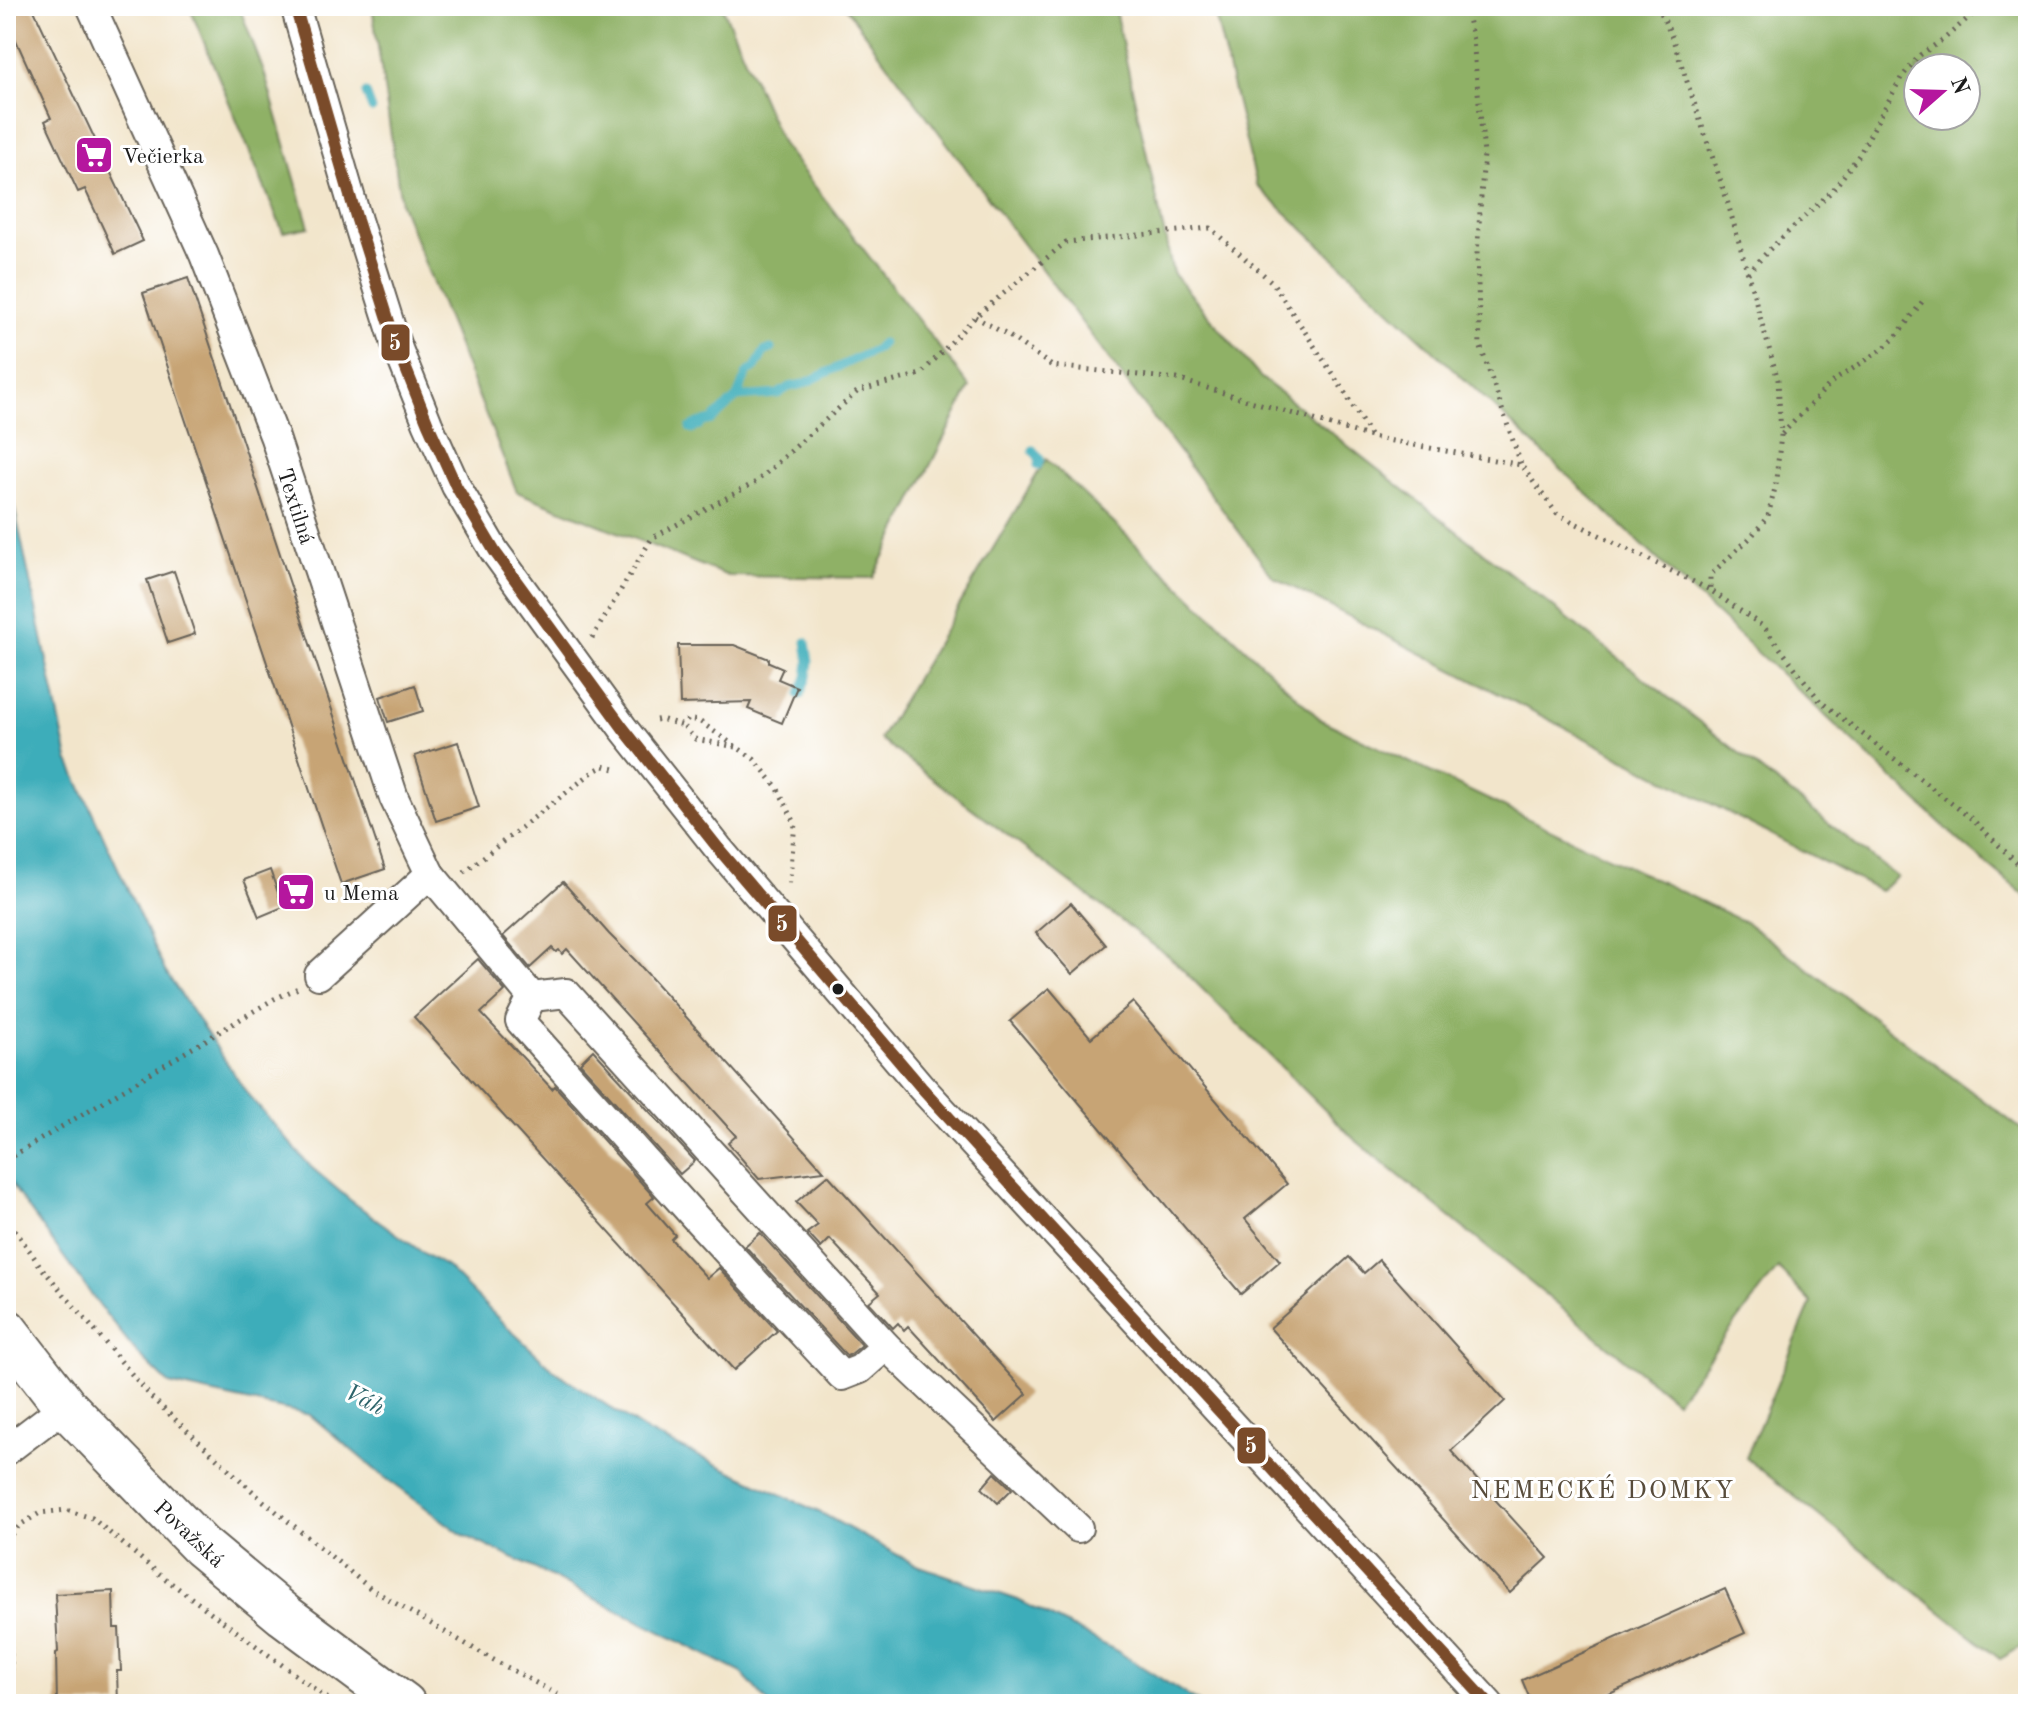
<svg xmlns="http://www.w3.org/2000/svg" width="2034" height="1710" font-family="'Old Standard TT',serif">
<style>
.forest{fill:#8fb166;stroke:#566641;stroke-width:2;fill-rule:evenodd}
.water{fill:#3eadba;stroke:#2d646b;stroke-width:2}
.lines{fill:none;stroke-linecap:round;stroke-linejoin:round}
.stream{stroke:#3eadba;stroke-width:9}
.building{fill:#c7a475}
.street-casing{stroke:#676259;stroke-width:32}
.primary-casing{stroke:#676259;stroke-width:46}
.path{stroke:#676259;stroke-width:5;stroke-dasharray:2 6;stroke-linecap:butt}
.street{stroke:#fff;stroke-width:28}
.primary{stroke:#fff;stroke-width:42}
.bus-1-casing{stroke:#fff;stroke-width:18}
.bus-1{stroke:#7a4b2a;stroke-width:12}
.bus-dot{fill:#1c1c1c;stroke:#fff;stroke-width:3}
.labels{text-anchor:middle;stroke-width:6;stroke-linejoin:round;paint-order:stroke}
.poi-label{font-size:22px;fill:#1c1c1c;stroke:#fff;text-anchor:start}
.street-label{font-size:22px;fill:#1c1c1c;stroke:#fff}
.water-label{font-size:24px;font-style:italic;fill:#2d646b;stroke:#fff}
.quarter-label{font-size:26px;letter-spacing:2px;fill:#584c3b;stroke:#fff}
.line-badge{stroke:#fff;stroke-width:3}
.badge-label{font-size:22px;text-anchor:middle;font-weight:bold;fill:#fff}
</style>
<rect width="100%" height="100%" fill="#fff"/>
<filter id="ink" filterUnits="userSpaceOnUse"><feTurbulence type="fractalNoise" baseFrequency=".0125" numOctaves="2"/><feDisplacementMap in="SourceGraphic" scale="16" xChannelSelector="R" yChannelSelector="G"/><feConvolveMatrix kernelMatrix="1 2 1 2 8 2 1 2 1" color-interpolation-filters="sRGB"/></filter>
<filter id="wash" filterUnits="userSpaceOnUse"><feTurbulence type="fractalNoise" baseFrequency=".006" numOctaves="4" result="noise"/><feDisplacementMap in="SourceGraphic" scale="32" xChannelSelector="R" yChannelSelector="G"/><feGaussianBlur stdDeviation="1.8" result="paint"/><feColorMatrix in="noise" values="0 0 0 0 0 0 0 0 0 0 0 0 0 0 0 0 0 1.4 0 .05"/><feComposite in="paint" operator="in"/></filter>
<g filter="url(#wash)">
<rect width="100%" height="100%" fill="#f2e5cb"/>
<g class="forest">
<polygon points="189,6 239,6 265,75 309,227 283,232"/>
<polygon points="372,6 722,6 782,144 970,387 873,578 728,576 517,492 401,204"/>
<polygon points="844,6 1114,6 1173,273 1259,376 1897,877 1880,891 1273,577"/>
<path d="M1213 6H2028V898L1964 845 1257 186ZM1966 68V116H1918V68Z"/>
<polygon points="1046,459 1321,720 1747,923 2028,1134 2028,1643 2000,1659 1746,1458 1811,1303 1778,1268 1676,1401 1354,1139 1173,960 880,739"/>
</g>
<polygon class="water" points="6,480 13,501 68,759 165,971 249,1096 311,1167 350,1200 426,1255 447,1267 504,1324 555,1371 649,1433 823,1514 914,1564 1018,1600 1117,1651 1201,1704 769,1704 742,1673 542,1572 461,1534 379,1473 310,1415 169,1384 138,1354 101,1308 18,1194 6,1173"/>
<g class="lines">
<g class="stream">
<polyline points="366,93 372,109"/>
<polyline points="737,397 778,394 789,387 803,384 876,349 882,343"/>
<polyline points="690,428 693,429 694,425 696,426 696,424 698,426 698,423 700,425 699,423 712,420 737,397 747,373 755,368 764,352 771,349"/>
<polyline points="1033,450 1040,459 1038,465"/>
<polyline points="800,695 807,677 809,662 806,642"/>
</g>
</g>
<g id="blocks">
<g class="building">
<polygon points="6,6 32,6 143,241 115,254 85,189 78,192 45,121 51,118 6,18"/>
<polygon points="188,278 385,869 341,884 143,293"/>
<polygon points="174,571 195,634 168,643 147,580"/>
<polygon points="678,645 734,645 769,659 769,662 783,668 778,679 797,687 782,723 748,709 751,702 680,704"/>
<polygon points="415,685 423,711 388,722 380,697"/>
<polygon points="458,742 479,807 436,821 415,756"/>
<polygon points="270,870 283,907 259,917 244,880"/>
<polygon points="563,882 609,934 636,961 824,1171 759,1179 728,1143 736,1136 567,949 562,954 559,950 556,952 552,948 530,968 503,936"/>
<polygon points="1071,903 1106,945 1072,974 1036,933"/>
<polygon points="478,959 505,991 481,1013 552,1089 555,1086 654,1197 647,1203 675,1235 671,1239 707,1278 719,1268 777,1331 734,1370 414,1017"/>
<polygon points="1049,988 1091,1038 1133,1002 1287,1184 1245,1219 1280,1261 1241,1294 1010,1021"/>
<polygon points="593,1050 695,1161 680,1174 580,1063"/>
<polygon points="828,1175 1027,1394 996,1422 908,1326 904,1330 898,1323 893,1328 869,1302 880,1293 830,1239 821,1248 807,1233 818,1225 796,1202"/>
<polygon points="760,1233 862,1345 851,1354 847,1356 745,1246"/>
<polygon points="1349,1257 1364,1273 1379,1260 1505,1401 1451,1451 1548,1558 1510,1593 1270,1328"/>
<polygon points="995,1473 1012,1489 998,1503 982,1488"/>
<polygon points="1725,1589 1745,1633 1587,1704 1532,1704 1522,1680"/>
<polygon points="113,1591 114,1628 119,1628 121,1671 117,1671 118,1704 57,1704 56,1653 58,1652 55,1594"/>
</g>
</g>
</g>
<g filter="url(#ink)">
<use href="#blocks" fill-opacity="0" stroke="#676259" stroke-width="2"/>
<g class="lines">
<defs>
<g id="street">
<polyline points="91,6 204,255 275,438 394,798 430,874 532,997 520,1021 694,1216 842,1376 860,1369 886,1346"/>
<polyline points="295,6 357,220 396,344 428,424 456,486 495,552 623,728 718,848 921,1087 1489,1704"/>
<polyline points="319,975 430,874"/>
<polyline points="532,997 566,993 886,1346 1078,1528"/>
<polyline points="6,1451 65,1406"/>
</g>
<polyline id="primary" points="6,1330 65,1406 201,1546 284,1615 404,1704"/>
</defs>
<use href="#street" class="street-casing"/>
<use href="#primary" class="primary-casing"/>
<g class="path">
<polyline points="1465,6 1473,40 1484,154 1477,254 1480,345 1521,464"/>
<polyline points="1658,6 1672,37 1727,200 1778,380 1781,435 1775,488 1768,516 1751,537 1710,575 1710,590"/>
<polyline points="1748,273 1769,250 1833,190 1859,155 1901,78 1920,55 1944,39 1982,6"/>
<polyline points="975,317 1009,336 1052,366 1177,379 1371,437"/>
<polyline points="1782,434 1832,382 1880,351 1895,338 1922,302"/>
<polyline points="592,638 652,538 756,482 858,391 921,374 975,317 1066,242 1210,228 1273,283 1345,393 1371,437 1521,465 1557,514 1710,590 1764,627 1820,701 1973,820 2028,874"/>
<polyline points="656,720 661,719 684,726"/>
<polyline points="736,747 695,739 684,726 688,719 699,721 754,759 777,787 795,823 789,889"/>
<polyline points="464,872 594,771 604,766 618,770"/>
<polyline points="6,1160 274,999 298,988"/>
<polyline points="6,1217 41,1267 152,1398 261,1499 371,1589 492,1659 575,1704"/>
<polyline points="6,1540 20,1525 40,1513 66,1510 92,1518 163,1577 335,1704"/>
<polyline points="6,1542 13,1704"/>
</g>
<use href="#street" class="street"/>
<use href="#primary" class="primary"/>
<defs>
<polyline id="bus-1" points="295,6 357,220 396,344 428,424 456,486 495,552 623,728 718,848 921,1087 1489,1704"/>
</defs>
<use href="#bus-1" class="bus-1-casing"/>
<use href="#bus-1" class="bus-1"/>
</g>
</g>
<defs>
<symbol id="supermarket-square" viewBox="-11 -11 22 22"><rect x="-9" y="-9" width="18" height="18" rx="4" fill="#b5179e" stroke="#fff"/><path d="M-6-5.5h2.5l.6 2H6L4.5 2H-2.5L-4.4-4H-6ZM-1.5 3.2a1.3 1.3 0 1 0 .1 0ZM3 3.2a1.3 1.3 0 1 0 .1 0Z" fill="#fff"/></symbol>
</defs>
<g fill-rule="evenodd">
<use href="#supermarket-square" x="72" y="133" width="44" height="44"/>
<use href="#supermarket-square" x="274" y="870" width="44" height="44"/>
</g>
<circle class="bus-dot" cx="838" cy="989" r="7"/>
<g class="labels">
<g class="poi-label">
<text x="122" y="163">Večierka</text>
<text x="324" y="900">u Mema</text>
</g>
<g class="street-label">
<text transform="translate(297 506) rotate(72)" y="8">Textilná</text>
<text transform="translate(190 1533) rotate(43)" y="8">Považská</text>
</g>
<g class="water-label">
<text transform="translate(365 1399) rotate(27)" y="8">Váh</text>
</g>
<g class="quarter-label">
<text x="1603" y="1498">NEMECKÉ DOMKY</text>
</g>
</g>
<g class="line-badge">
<rect x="380" y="323" width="31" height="39" rx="8" fill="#7a4b2a"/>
<rect x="767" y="904" width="31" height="39" rx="8" fill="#7a4b2a"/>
<rect x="1236" y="1426" width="31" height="39" rx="8" fill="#7a4b2a"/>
</g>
<g class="badge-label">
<text x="395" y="350">5</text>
<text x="782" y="931">5</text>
<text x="1251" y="1453">5</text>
</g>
<rect width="2034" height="1710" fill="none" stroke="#fff" stroke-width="32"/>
<g transform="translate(1942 92) rotate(70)"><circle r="38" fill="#ffffff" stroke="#a4a4a4" stroke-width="2"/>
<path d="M0-6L14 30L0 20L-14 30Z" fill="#b5179e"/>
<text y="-12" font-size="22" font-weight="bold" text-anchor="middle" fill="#1c1c1c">N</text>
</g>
</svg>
